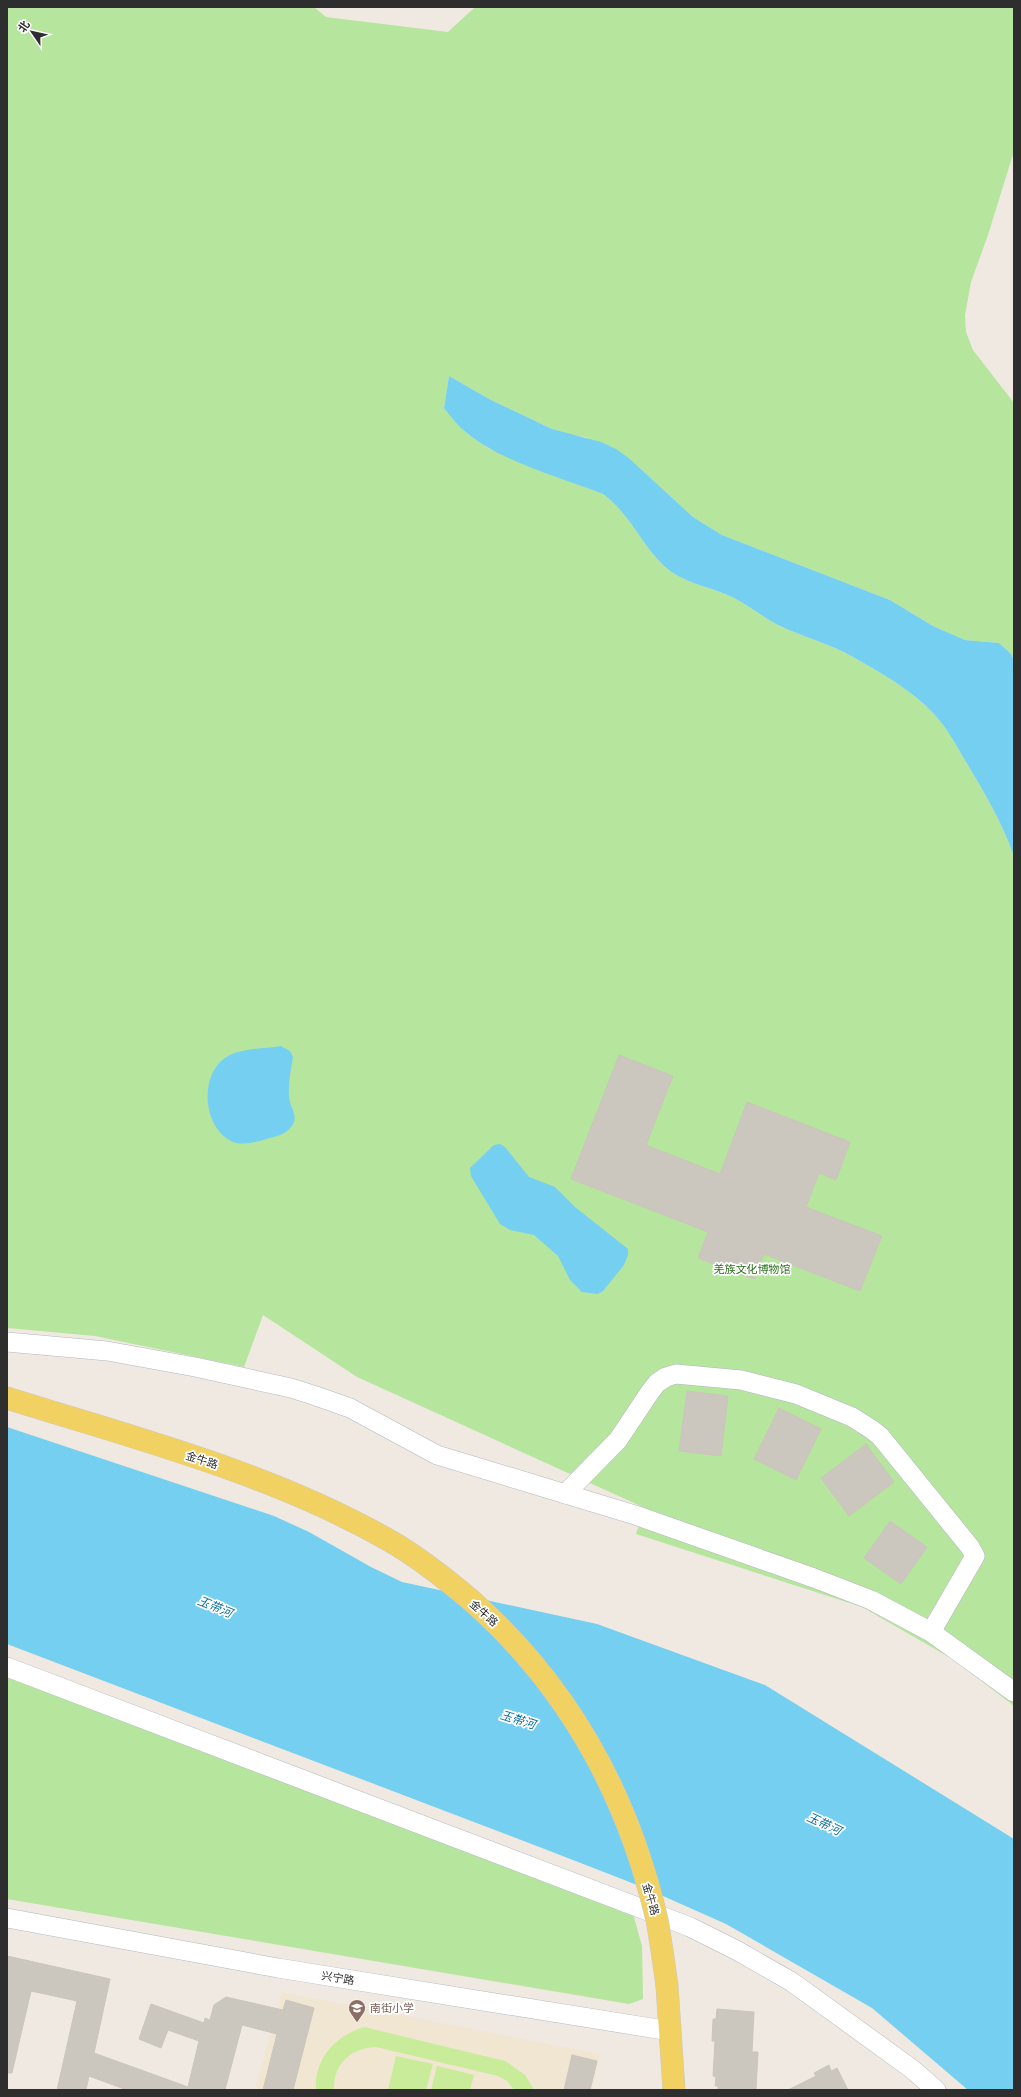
<svg xmlns="http://www.w3.org/2000/svg" width="1021" height="2097" font-family="Roboto,'Noto Sans SC',sans-serif">
<style>
.education{fill:#f0e6d1}
.green{fill:#b6e59e}
.pitch{fill:#c9ec9a}
.water{fill:#75cff0}
.building{fill:#cbc7bf;stroke:#cbc5ba}
.lines{fill:none;stroke-linecap:round;stroke-linejoin:round}
.minor-casing{stroke:#b4b7c1;stroke-width:20}
.major-casing{stroke:#c9c9c9;stroke-width:23}
.minor{stroke:#fff;stroke-width:19}
.major{stroke:#f2d163;stroke-width:22}
.major-bridge-casing{stroke:#c9c9c9;stroke-width:23;stroke-linecap:butt}
.major-bridge{stroke:#f2d163;stroke-width:22}
.labels{text-anchor:middle;stroke-width:3.5;stroke-linejoin:round;paint-order:stroke}
.park-label{font-size:11px;fill:#2c6e1b;stroke:#fff}
.street-label{font-size:11px;fill:#2e2e2e;stroke:#fff}
.education-label{font-size:11px;fill:#785e54;stroke:#fff;text-anchor:start}
.water-label{font-size:12px;font-style:italic;fill:#0d6fa3;stroke:#fff}
</style>
<rect width="100%" height="100%" fill="#efe9e1"/>
<polygon class="education" points="282,1992 600,2054 592,2090 255,2090"/>
<g class="green">
<path d="M7 7H314L326 17 448 32 475 7H1014V151L988 235 971 282 965 315 966 332 973 350 1014 403V660L1011 654 999 643 965 640 933 626 890 600 722 535 693 517 630 459 585 437 568 434 552 429 491 400 449 376 444 408 467 433 488 448 603 494C634 517 644 553 673 573 691 585 714 588 734 598 749 606 763 617 778 625 802 637 829 643 853 657 881 673 912 690 934 714 947 728 956 745 966 762 984 792 1002 822 1014 856V1706L954 1660 862 1607 636 1534 645 1508 357 1377 263 1315 244 1367 95 1336 7 1328Z"/>
<polygon points="7,1677 633,1914 642,1946 643,1999 629,2004 7,1899"/>
</g>
<g class="pitch">
<path d="M364 2027 505 2061 525 2075 534 2090H514L507 2081 498 2076 376 2047C351 2048 333 2064 334 2090H316C314 2059 335 2036 364 2027Z"/>
<polygon points="396,2056 433,2064 426,2090 388,2090"/>
<polygon points="437,2066 474,2075 470,2090 431,2090"/>
</g>
<g class="water">
<path d="M449 376 491 400 552 429 601 442 616 449 630 459 693 517 722 535 890 600 933 626 965 640 999 643 1011 654 1014 660V856C1002 822 984 792 966 762 956 745 947 728 934 714 912 690 881 673 853 657 829 643 802 637 778 625 763 617 749 606 734 598 714 588 691 585 673 573 644 553 634 517 603 494 562 478 500 461 467 433 458 426 451 417 444 408Z"/>
<path d="M281 1046 290 1051 293 1057C291 1069 288 1083 289 1096 289 1105 297 1114 294 1122 289 1133 281 1135 270 1138 259 1141 243 1147 231 1141 203 1127 199 1076 225 1058 239 1048 264 1049 281 1046Z"/>
<polygon points="500,1144 505,1147 529,1177 555,1187 575,1207 628,1249 628,1255 624,1265 603,1291 598,1294 582,1292 570,1280 558,1256 534,1235 510,1230 500,1224 471,1176 470,1168 494,1145"/>
<polygon points="7,1427 274,1516 309,1532 371,1567 402,1582 597,1624 765,1685 1014,1839 1014,2090 968,2090 872,2008 726,1924 645,1888 542,1848 7,1644"/>
</g>
<g class="building">
<polygon points="619,1055 673,1076 646,1145 720,1174 747,1102 850,1142 836,1180 819,1173 806,1207 882,1236 860,1291 764,1254 754,1279 698,1258 708,1232 571,1179"/>
<polygon points="687,1391 728,1396 721,1456 679,1451"/>
<polygon points="779,1408 821,1429 796,1480 754,1459"/>
<polygon points="866,1444 894,1482 849,1516 821,1478"/>
<polygon points="890,1521 927,1547 901,1584 864,1558"/>
<polygon points="7,1956 110,1979 94,2053 188,2087 199,2041 168,2030 161,2048 139,2039 151,2004 204,2023 205,2018 210,2020 214,2005 226,1997 283,2010 286,2000 314,2008 293,2090 263,2090 277,2034 242,2025 225,2090 127,2090 89,2076 86,2090 57,2090 77,2001 31,1991 12,2073 7,2073"/>
<polygon points="717,2009 754,2012 752,2052 758,2052 756,2090 718,2090 718,2086 715,2086 716,2077 713,2076 715,2041 712,2041 713,2019 716,2019"/>
<polygon points="572,2055 597,2061 590,2090 564,2090"/>
<polygon points="829,2065 831,2071 837,2068 848,2090 788,2090 816,2076 814,2073"/>
</g>
<g class="lines">
<defs>
<g id="minor">
<polyline points="7,1342 107,1351 195,1367 291,1388 316,1396 350,1408 437,1455 635,1515 814,1578 871,1600 931,1632 1014,1692"/>
<polyline points="565,1494 618,1440 650,1392 657,1383 666,1377 676,1374 741,1380 796,1394 852,1417 871,1429 880,1436 970,1547 975,1556 931,1632"/>
<polyline points="7,1667 690,1927 736,1950 792,1982 912,2069 936,2090"/>
<polyline points="7,1918 278,1968 670,2031"/>
</g>
<g id="major">
<path d="M7 1398C137 1439 272 1473 392 1542"/>
<polyline points="667,1986 674,2090"/>
</g>
</defs>
<use href="#minor" class="minor-casing"/>
<use href="#major" class="major-casing"/>
<use href="#minor" class="minor"/>
<use href="#major" class="major"/>
<defs>
<path id="major-bridge" d="M392 1542C421 1559 446 1579 472 1601 568 1686 628 1795 657 1920 661 1942 664 1964 667 1986"/>
</defs>
<use href="#major-bridge" class="major-bridge-casing"/>
<use href="#major-bridge" class="major-bridge"/>
</g>
<defs>
<symbol id="school-pin" viewBox="-11 -11 22 30"><path d="M0 17L-7.5 6A9.5 9.5 0 1 1 7.5 6Z" fill="#8d6e63" stroke="#fff"/><path d="M0-5L7-2L0 1L-7-2ZM-4 1L0 2.5L4 1V4Q0 6-4 4Z" fill="#fff"/></symbol>
</defs>
<g fill-rule="evenodd">
<use href="#school-pin" x="347" y="1998" width="20" height="27"/>
</g>
<g class="labels">
<g class="park-label">
<text x="752" y="1273">羌族文化博物馆</text>
</g>
<g class="street-label">
<text transform="translate(202 1460) rotate(18)" y="4">金牛路</text>
<text transform="translate(484 1613) rotate(42)" y="4">金牛路</text>
<text transform="translate(651 1899) rotate(74)" y="4">金牛路</text>
<text transform="translate(338 1978) rotate(9)" y="4">兴宁路</text>
</g>
<g class="education-label">
<text x="370" y="2012">南街小学</text>
</g>
<g class="water-label">
<text transform="translate(215 1607) rotate(23)" y="4">玉带河</text>
<text transform="translate(518 1720) rotate(17)" y="4">玉带河</text>
<text transform="translate(824 1824) rotate(25)" y="4">玉带河</text>
</g>
</g>
<rect width="1021" height="2097" fill="none" stroke="#2e2e2e" stroke-width="16"/>
<g transform="translate(32 32) rotate(304)" stroke="#ffffff" stroke-width="3" paint-order="stroke">
<path d="M0-3L7 15L0 10L-7 15Z" fill="#2e2e2e"/>
<text y="-6" font-size="11" font-weight="bold" text-anchor="middle" fill="#2e2e2e">北</text>
</g>
</svg>
